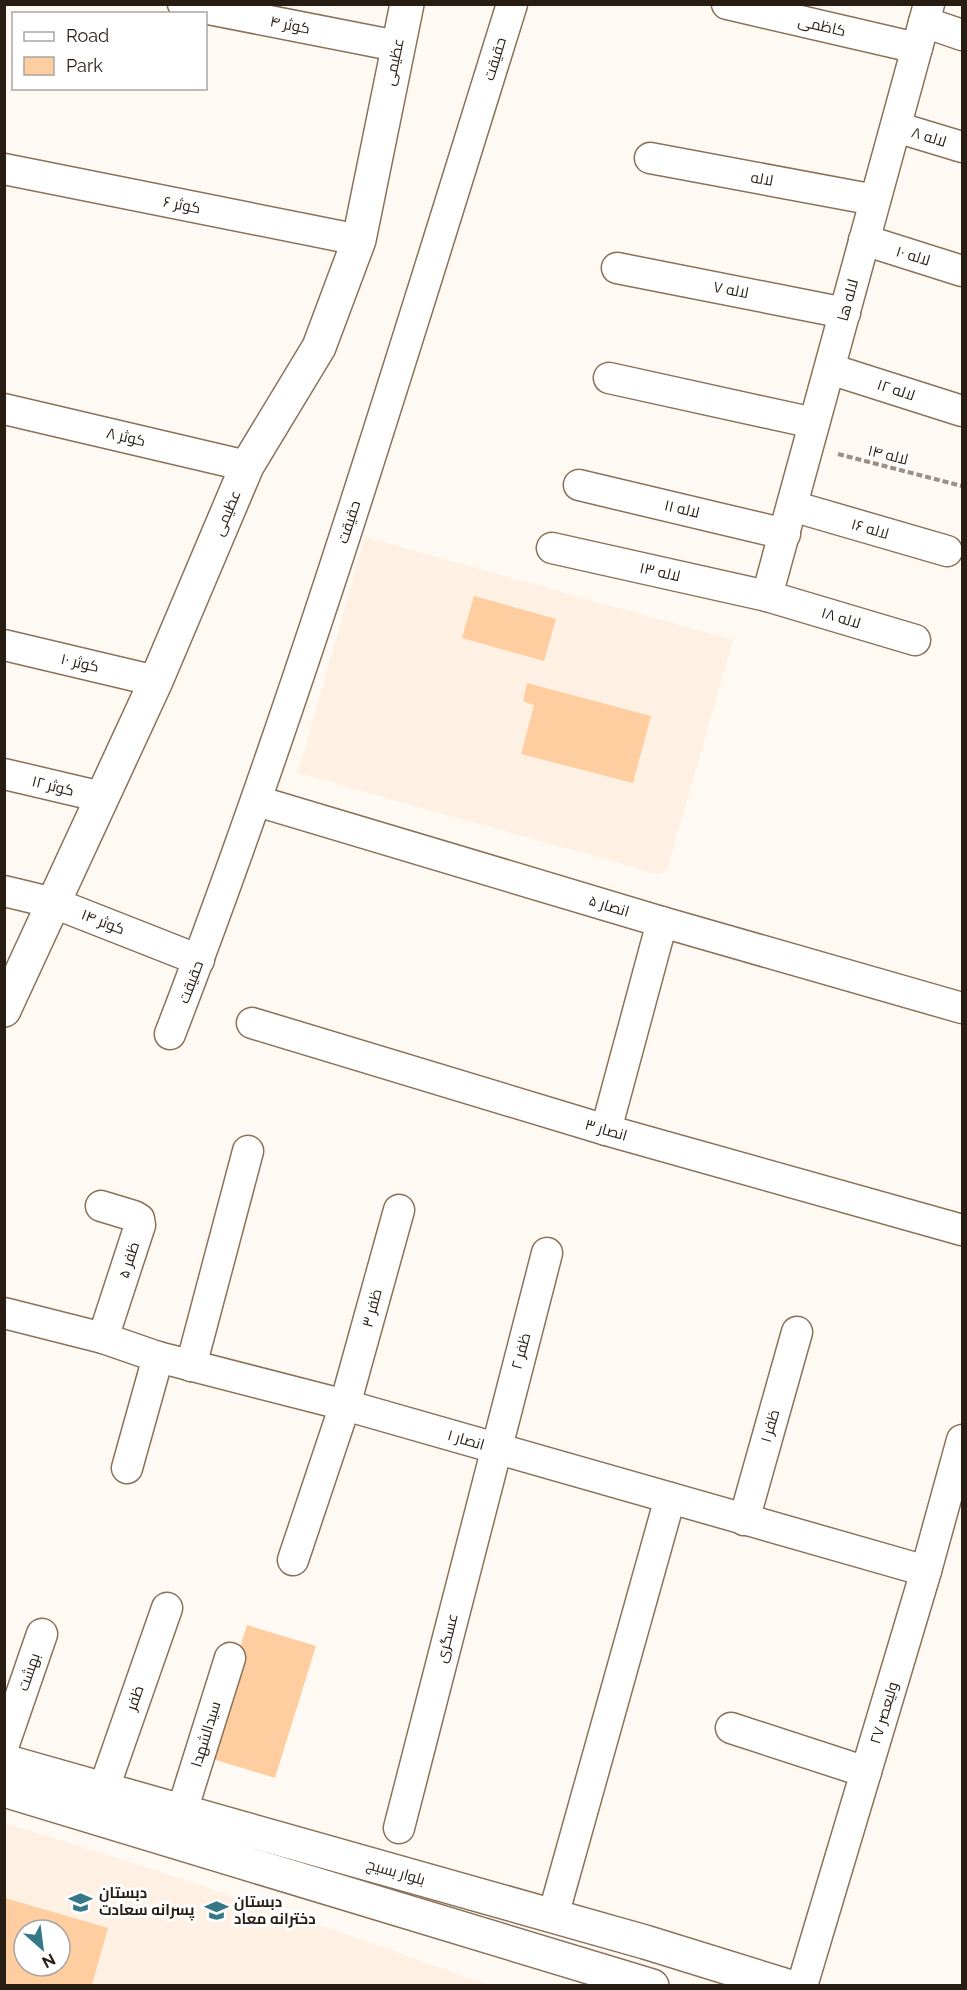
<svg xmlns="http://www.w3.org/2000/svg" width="967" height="1990" font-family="Raleway,Cairo,sans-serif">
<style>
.built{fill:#fef0e3;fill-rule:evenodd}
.green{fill:#fecea0;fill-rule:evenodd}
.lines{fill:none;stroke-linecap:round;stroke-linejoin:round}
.minor-casing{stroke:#8a7159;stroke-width:33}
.tertiary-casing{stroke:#8a7159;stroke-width:36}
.path{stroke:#989089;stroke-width:4;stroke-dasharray:6 3;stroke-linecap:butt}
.minor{stroke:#fff;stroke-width:30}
.tertiary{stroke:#fff;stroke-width:33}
.labels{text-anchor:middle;stroke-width:6;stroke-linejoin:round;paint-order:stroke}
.street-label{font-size:15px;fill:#271d13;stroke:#fff}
.poi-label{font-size:15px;font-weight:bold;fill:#271d13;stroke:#fff;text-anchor:start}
</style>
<rect width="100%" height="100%" fill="#fff9f4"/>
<g class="built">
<polygon points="365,537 733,640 667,870 658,874 298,773"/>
<path d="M4 1823 167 1874 388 1949 487 1985H5ZM24 1930H60V1966H24Z"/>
</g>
<g class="green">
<polygon points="474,596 556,619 544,661 462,638"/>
<polygon points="527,683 651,716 633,783 521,754 534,705 523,701"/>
<polygon points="247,1625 316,1646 275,1778 206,1757"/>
<path d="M5 1898 108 1928 92 1985H5ZM24 1930H60V1966H24Z"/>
</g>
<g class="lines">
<defs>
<g id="minor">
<polyline points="183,4 397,46"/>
<polyline points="727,4 917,48"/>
<polyline points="924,22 962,35"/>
<polyline points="896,127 962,147"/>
<polyline points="650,158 875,200"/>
<polyline points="4,169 359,240"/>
<polyline points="864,240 962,271"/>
<polyline points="617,268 845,313"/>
<polyline points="830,369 962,411"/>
<polyline points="609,378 814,423"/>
<polyline points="4,409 247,466"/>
<polyline points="579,485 785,534"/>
<polyline points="792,506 947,551"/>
<polyline points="552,548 767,596 915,640"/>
<polyline points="767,596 929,4"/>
<polyline points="4,645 156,681"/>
<polyline points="4,774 102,797"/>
<polyline points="257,801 662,922 962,1008"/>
<polyline points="4,891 54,903 199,960"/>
<polyline points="252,1023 606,1130 962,1230"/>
<path d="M170 1034C300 697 404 350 512 4"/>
<polyline points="606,1130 662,922"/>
<polyline points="101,1206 134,1216 139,1219 140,1225 103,1338"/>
<polyline points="4,1313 103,1338 158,1357 345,1405 926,1571"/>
<polyline points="191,1366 248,1151"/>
<polyline points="127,1468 158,1357"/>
<polyline points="744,1520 797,1332"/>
<polyline points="293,1560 345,1405 399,1210"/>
<polyline points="731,1728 866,1772"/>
<polyline points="4,1744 42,1634"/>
<polyline points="104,1788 167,1608"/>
<polyline points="182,1811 230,1658"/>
<polyline points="399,1828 547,1253"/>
<polyline points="553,1916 670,1498"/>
<polyline points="802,1986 926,1571 962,1440"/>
</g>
<g id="tertiary">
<polyline points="4,1010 156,681 247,466 319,347 359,240 407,4"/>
<polyline points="4,1761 645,1942 787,1986"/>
<polyline points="4,1790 652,1986"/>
</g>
</defs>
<use href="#minor" class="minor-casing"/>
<use href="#tertiary" class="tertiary-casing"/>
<polyline class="path" points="838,454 962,486"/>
<use href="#minor" class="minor"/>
<use href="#tertiary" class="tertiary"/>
</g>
<defs>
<symbol id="school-bare" viewBox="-9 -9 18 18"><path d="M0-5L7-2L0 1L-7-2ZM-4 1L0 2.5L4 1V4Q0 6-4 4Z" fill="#357888" stroke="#fff" stroke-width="2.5" paint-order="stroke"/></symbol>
</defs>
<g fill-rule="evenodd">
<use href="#school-bare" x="64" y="1886" width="33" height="33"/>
<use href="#school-bare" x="200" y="1894" width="33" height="33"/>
</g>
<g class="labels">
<g class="street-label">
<text transform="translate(290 25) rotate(11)" y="5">کوثر ۴</text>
<text transform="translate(822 26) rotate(13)" y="5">کاظمی</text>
<text transform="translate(495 59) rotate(-73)" y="5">حقیقت</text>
<text transform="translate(394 62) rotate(-78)" y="5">عظیمی</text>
<text transform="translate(929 137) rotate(17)" y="5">لاله ۸</text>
<text transform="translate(762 179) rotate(10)" y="5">لاله</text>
<text transform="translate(182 205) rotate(11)" y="5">کوثر ۶</text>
<text transform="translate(913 256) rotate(17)" y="5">لاله ۱۰</text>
<text transform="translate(731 290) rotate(11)" y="5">لاله ۷</text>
<text transform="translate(848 300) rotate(-75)" y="5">لاله ها</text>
<text transform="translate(896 390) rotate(18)" y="5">لاله ۱۲</text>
<text transform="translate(126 437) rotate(13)" y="5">کوثر ۸</text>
<text transform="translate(888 455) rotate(14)" y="5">لاله ۱۴</text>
<text transform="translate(682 509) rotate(13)" y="5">لاله ۱۱</text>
<text transform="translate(227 513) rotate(-67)" y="5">عظیمی</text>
<text transform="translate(349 522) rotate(-72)" y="5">حقیقت</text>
<text transform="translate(870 529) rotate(16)" y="5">لاله ۱۶</text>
<text transform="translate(660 572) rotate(13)" y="5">لاله ۱۳</text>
<text transform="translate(841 618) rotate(17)" y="5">لاله ۱۸</text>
<text transform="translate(80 663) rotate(13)" y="5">کوثر ۱۰</text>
<text transform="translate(53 786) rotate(14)" y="5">کوثر ۱۲</text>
<text transform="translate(609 906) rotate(17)" y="5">انصار ۵</text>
<text transform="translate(103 922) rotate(21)" y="5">کوثر ۱۴</text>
<text transform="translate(191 982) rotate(-69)" y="5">حقیقت</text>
<text transform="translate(606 1130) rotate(16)" y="5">انصار ۳</text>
<text transform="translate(129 1260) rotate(-72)" y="5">ظفر ۵</text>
<text transform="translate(372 1308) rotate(-75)" y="5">ظفر ۳</text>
<text transform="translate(521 1351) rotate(-75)" y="5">ظفر ۲</text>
<text transform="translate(770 1426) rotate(-74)" y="5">ظفر ۱</text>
<text transform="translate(466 1440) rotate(16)" y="5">انصار ۱</text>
<text transform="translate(447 1638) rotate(-76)" y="5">عسگری</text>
<text transform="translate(29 1672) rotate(-71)" y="5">بهشت</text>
<text transform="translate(135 1698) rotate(-71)" y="5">ظفر</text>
<text transform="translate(884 1713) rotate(-73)" y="5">ولیعصر ۲۷</text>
<text transform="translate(206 1734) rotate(-73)" y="5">سیدالشهدا</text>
<text transform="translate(396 1872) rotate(16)" y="5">بلوار بسیج</text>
</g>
<g class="poi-label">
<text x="99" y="1898">دبستان<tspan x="99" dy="17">پسرانه سعادت</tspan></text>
<text x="234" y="1907">دبستان<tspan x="234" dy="17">دخترانه معاد</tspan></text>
</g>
</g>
<rect width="967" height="1990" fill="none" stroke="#271d13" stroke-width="12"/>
<rect x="12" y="12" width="195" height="78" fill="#ffffff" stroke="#a9a5a1" stroke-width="1.5"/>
<rect x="24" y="32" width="30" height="9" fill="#ffffff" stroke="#a9a5a1" stroke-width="1.5"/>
<text x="66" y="42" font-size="18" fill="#271d13">Road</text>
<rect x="24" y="57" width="30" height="18" fill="#fecea0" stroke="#a9a5a1" stroke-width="1.5"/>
<text x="66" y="72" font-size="18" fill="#271d13">Park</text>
<g transform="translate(42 1948) rotate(152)"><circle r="28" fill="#ffffff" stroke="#a9a5a1" stroke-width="1.5"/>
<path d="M0-4.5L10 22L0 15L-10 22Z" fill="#357888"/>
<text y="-9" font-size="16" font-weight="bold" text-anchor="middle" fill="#271d13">N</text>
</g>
</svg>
